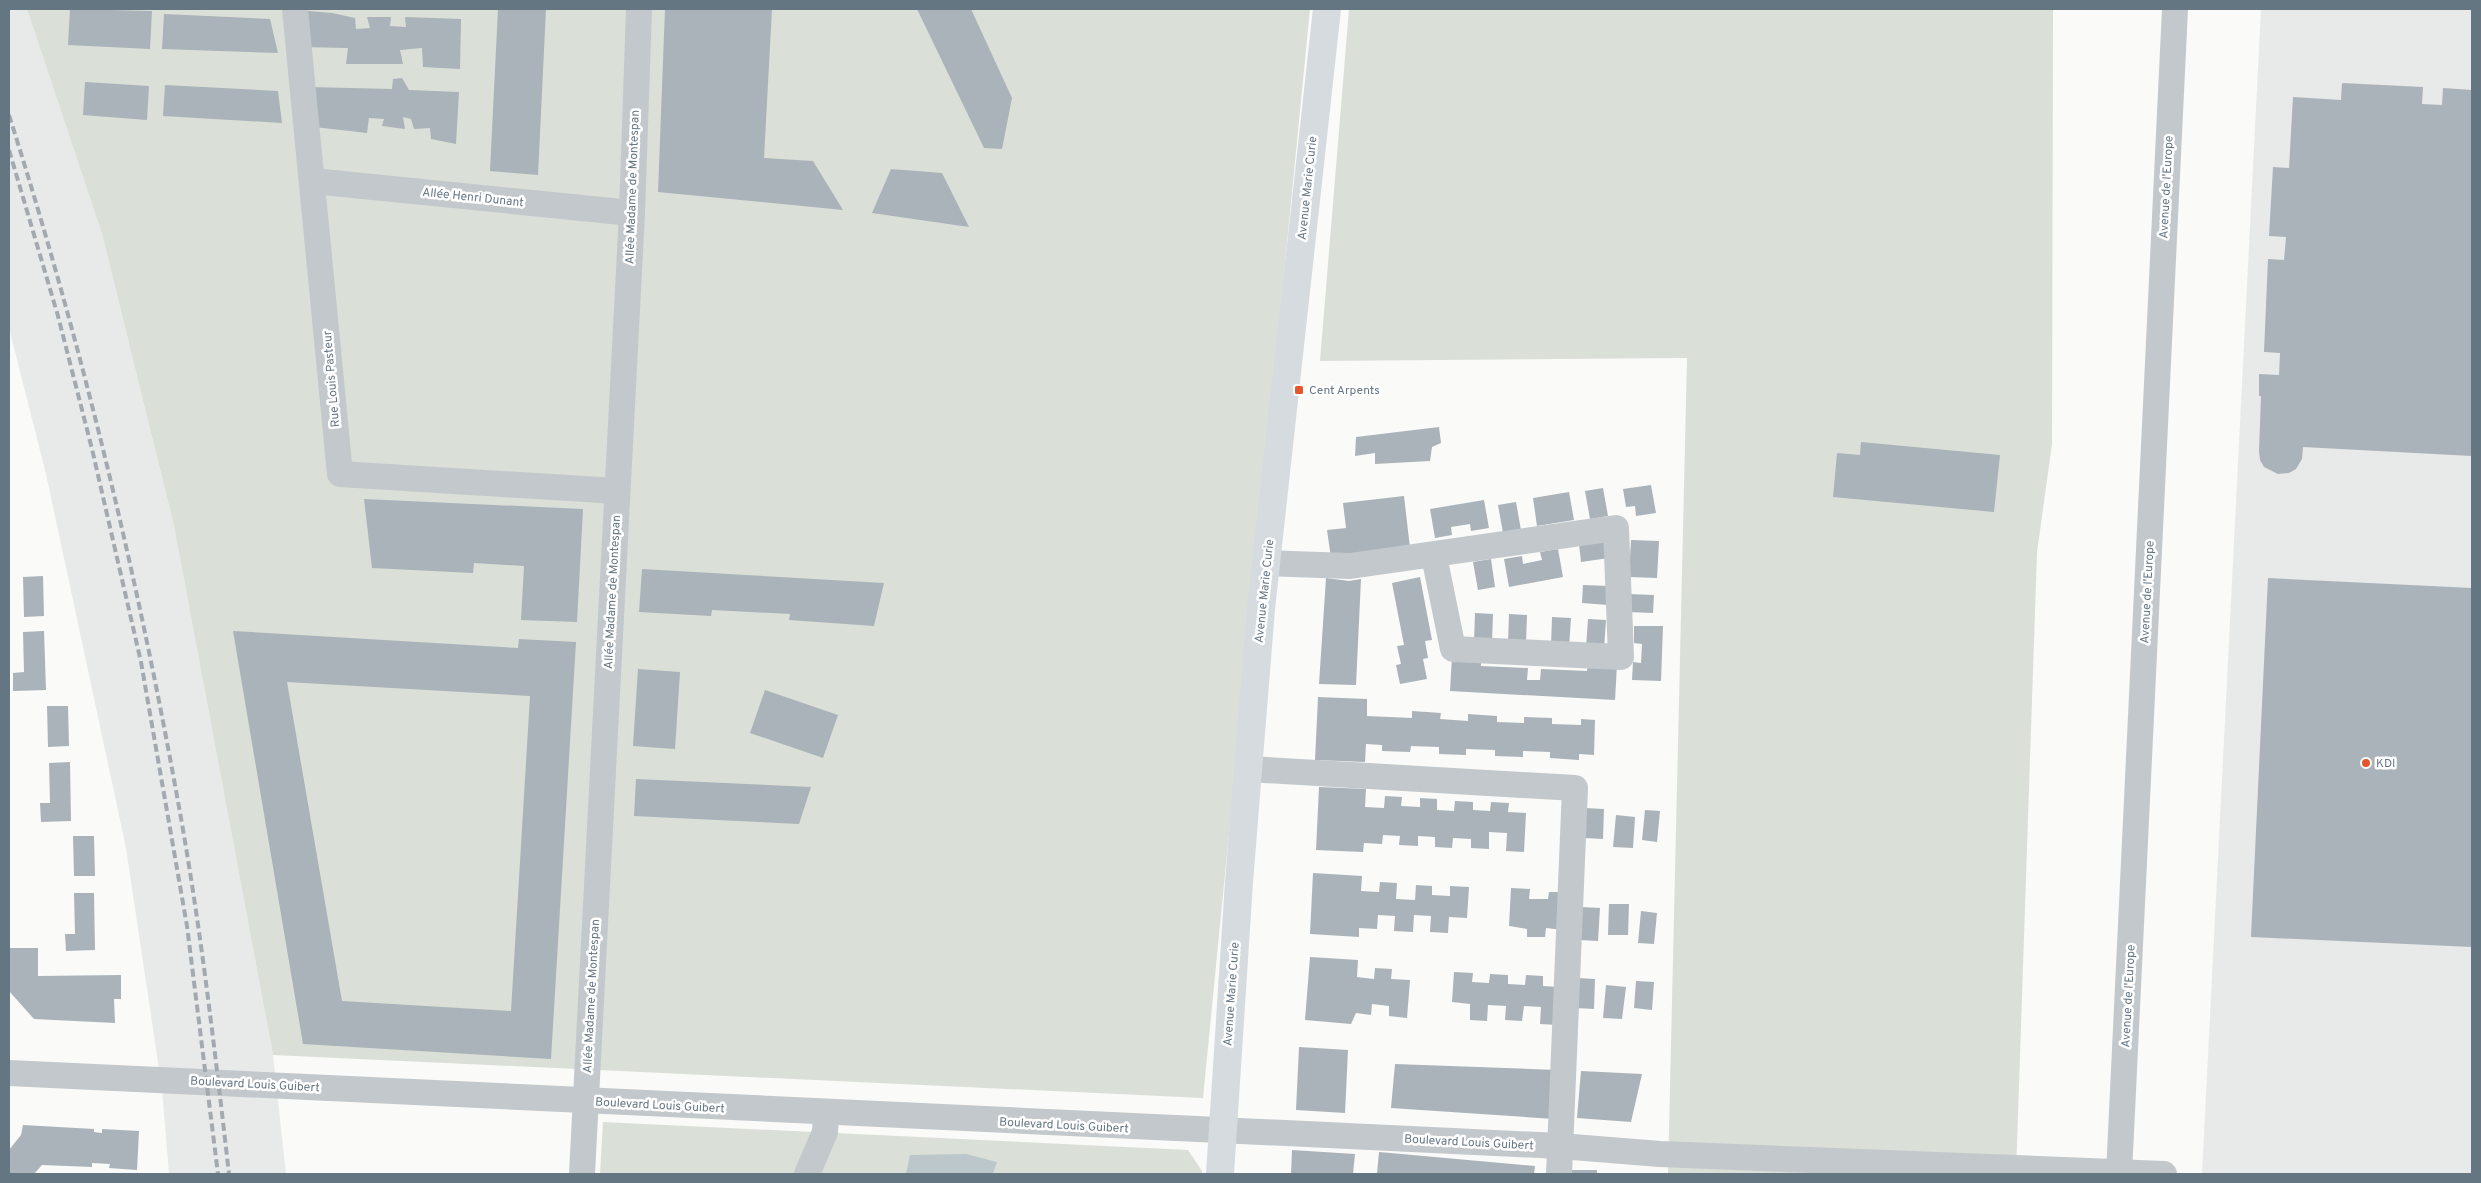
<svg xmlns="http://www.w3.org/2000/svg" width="2481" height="1183" font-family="Overpass,sans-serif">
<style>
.built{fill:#e8e9e9}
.green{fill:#dadfd7}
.water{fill:#bbc7cb}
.building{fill:#aab3b9;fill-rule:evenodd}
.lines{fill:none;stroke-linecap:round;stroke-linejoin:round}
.minor{stroke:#c3c8cc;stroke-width:26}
.major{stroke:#d6dbdf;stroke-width:28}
.rail{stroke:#a2aab0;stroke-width:4;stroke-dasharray:8 4;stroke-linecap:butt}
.poi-dot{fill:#e4572e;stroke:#fff;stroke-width:2}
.labels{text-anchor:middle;stroke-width:5;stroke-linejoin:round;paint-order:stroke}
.street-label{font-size:12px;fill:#657683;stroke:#fff}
.poi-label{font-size:12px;fill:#657683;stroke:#fff;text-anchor:start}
</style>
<rect width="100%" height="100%" fill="#fafaf8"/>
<g class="built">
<polygon points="9,9 27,9 102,234 174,526 273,1055 286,1174 169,1174 162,1089 126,848 46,474 9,328"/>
<polygon points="2261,9 2472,9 2472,1174 2202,1174"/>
</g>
<g class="green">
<polygon points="27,9 1310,9 1203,1098 273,1055 174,526 102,234"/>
<polygon points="1349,9 2053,9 2052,444 2037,552 2016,1174 1668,1174 1687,358 1320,361"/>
<polygon points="603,1122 1188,1150 1202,1171 1202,1174 600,1174"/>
</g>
<polygon class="water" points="966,1154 997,1162 993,1173 906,1174 910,1155"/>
<g class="building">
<polygon points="70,9 152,11 150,49 68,45"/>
<polygon points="498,9 546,9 538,175 490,171"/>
<polygon points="665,9 772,9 764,158 813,161 843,210 658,192"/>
<polygon points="917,9 971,9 1012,98 1002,149 984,148"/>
<polygon points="298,10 332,13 355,18 356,29 370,28 367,17 391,17 390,26 406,27 405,17 461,19 460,69 423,67 422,48 400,50 403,64 346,64 348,48 299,47"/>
<polygon points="164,14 270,19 278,53 162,49"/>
<polygon points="402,78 409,90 459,92 456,144 431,139 430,128 414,129 411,119 403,117 405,129 382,126 384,119 369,118 367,133 314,127 308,87 392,89 393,79"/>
<polygon points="85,82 149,86 147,120 83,115"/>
<polygon points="2342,83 2423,87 2422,104 2442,105 2443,88 2472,90 2472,456 2303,447 2302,459 2296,469 2289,473 2278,474 2264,467 2260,460 2259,451 2261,396 2259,396 2259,374 2279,375 2280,353 2264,352 2268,259 2284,260 2286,237 2269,236 2273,167 2289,168 2293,97 2341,100"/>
<polygon points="165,85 278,91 282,123 163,116"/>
<polygon points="891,169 942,173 969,227 872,213"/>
<polygon points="1439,427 1441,443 1432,447 1430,461 1375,464 1375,453 1355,456 1356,437"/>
<polygon points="1861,442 2000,455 1994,512 1833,497 1837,453 1860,455"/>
<polygon points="1651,485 1656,513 1636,516 1635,506 1626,507 1623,489"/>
<polygon points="1603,488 1608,516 1590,519 1585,491"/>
<polygon points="1569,492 1574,520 1537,526 1533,498"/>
<polygon points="1404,496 1410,548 1331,558 1327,530 1346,528 1343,503"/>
<polygon points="364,499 583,509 577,622 521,620 524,566 474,563 473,573 372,568"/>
<polygon points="1484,500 1489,528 1471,531 1470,524 1451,527 1452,535 1435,538 1430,509"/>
<polygon points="1516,502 1521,530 1503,533 1498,505"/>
<polygon points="1607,540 1609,558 1581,562 1579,544"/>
<polygon points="1631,540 1659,541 1657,578 1629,577"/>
<polygon points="1558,549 1563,577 1509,587 1504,559 1522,556 1523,564 1542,560 1540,552"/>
<polygon points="1491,559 1495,587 1478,590 1473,562"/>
<polygon points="642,569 884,583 874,626 789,620 790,614 712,610 711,616 639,612"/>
<polygon points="43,576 44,616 24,617 23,577"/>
<polygon points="1420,577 1432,640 1425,641 1428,658 1423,659 1427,679 1400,684 1396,665 1401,664 1397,646 1404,645 1392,583"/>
<polygon points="1326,578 1349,581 1361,579 1356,685 1319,684"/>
<polygon points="2268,578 2472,588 2472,947 2251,937"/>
<polygon points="1583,585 1609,586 1608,605 1582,603"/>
<polygon points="1628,594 1654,595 1653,613 1627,612"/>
<polygon points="1475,613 1493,614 1492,643 1474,642"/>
<polygon points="1509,614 1527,615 1526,644 1508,643"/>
<polygon points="1552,617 1571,618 1569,647 1551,646"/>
<polygon points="1588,619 1606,620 1604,649 1586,648"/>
<polygon points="1634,626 1663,626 1661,681 1632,680 1633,662 1641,663 1642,644 1634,643"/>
<polygon points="44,631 46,690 13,691 13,673 24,672 23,632"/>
<path d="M233 631 518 648 519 639 576 642 551 1059 303 1044ZM287 682 530 696 511 1011 342 1001Z"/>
<polygon points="1452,656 1481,658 1481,666 1528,668 1527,680 1540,680 1541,669 1587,671 1588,663 1617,665 1615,700 1450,691"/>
<polygon points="638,669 680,672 675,749 633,746"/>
<polygon points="765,690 838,715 823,758 750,733"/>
<polygon points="1318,697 1367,699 1367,716 1412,718 1412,711 1441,713 1440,719 1468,721 1468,714 1497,716 1497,722 1524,723 1524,717 1552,718 1552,724 1581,725 1581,719 1595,720 1594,755 1579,754 1579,760 1550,758 1550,752 1523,751 1523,757 1495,756 1495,750 1466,749 1466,755 1439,754 1439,747 1411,746 1410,752 1382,751 1382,745 1366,744 1365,762 1315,760"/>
<polygon points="47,706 68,706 69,746 48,747"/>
<polygon points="70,762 71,821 41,822 40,803 50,803 49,763"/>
<polygon points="636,779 811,787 799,824 634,816"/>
<polygon points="1319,787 1366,789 1365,807 1384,808 1385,796 1402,797 1401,806 1420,807 1420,798 1437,799 1437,810 1454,811 1455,801 1473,802 1473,810 1490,811 1491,802 1509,803 1508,812 1526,813 1524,852 1506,851 1507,833 1489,832 1489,849 1471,848 1471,839 1453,838 1452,848 1435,847 1435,837 1418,836 1418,846 1399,845 1400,836 1383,835 1382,844 1364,843 1363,852 1316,850"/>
<polygon points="1585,808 1604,809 1603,839 1584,838"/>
<polygon points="1645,810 1660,811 1657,842 1642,840"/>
<polygon points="1616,815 1635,817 1633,848 1613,847"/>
<polygon points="73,836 94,836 95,876 74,876"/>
<polygon points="1313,873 1362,876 1361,891 1379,892 1380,882 1397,883 1396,899 1415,900 1416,885 1432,886 1432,895 1450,896 1450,886 1469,887 1467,918 1449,917 1448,933 1430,932 1431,916 1414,915 1413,932 1394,931 1395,916 1378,915 1377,929 1359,928 1359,937 1310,934"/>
<polygon points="1511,888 1530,889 1529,899 1548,899 1549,892 1564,892 1563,930 1546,928 1545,937 1527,937 1527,929 1509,926"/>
<polygon points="74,893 94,893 95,950 66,951 65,934 75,934"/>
<polygon points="1609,904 1629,904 1628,935 1608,935"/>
<polygon points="1581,907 1600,908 1598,941 1579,940"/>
<polygon points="1641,911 1657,913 1654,944 1638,943"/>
<polygon points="9,948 38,948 38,976 121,975 121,999 114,999 115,1023 34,1019 9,991"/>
<polygon points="1310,957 1358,960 1357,977 1374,979 1375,968 1392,969 1391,979 1410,980 1407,1018 1389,1016 1389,1006 1372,1004 1371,1015 1356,1013 1351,1024 1305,1020"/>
<polygon points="1454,972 1473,973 1472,982 1489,983 1490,974 1508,975 1508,984 1525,985 1526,975 1543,976 1543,986 1560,987 1558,1025 1540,1024 1541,1007 1524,1006 1522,1021 1505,1020 1506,1006 1488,1005 1487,1021 1470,1020 1470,1004 1452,1002"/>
<polygon points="1577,978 1595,979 1594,1009 1575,1008"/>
<polygon points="1636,981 1654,982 1652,1010 1634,1008"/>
<polygon points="1606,985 1626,987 1622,1019 1603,1018"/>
<polygon points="1299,1047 1348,1050 1345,1113 1296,1110"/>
<polygon points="1395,1064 1557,1070 1554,1119 1391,1108"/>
<polygon points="1581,1071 1642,1074 1631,1122 1577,1118"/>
<polygon points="23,1125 94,1129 94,1132 102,1133 102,1129 139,1131 137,1170 109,1168 110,1164 92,1163 92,1167 42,1165 34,1174 9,1174 9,1150 21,1135"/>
<polygon points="1292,1150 1355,1154 1353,1174 1291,1174"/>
<polygon points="1379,1152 1535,1166 1534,1174 1377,1174"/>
<rect x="1570" y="1170" width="27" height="4"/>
</g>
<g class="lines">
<g class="minor">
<polyline points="295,9 340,474 617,491"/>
<polyline points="313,181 632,213"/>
<polyline points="1266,563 1350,566 1616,528 1621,657 1453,649 1434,556"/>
<polyline points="1248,769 1575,788 1559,1174"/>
<polyline points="9,1073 1560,1146 1660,1154 2164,1174"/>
<polyline points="582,1174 632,213 639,9"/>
<polyline points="807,1174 825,1132 826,1113"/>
<polyline points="2119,1174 2175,9"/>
</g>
<polyline class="major" points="1220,1174 1239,882 1261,609 1327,9"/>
<g class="rail">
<path d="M9 115C81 342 137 573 179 807 201 929 215 1052 229 1174"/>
<polyline points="9,150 58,316 92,449 141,662 187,926 218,1174"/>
</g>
</g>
<g class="poi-dot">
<rect x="1294" y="385" width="10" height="10" rx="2.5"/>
<circle cx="2366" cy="763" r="5"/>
</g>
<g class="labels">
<g class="street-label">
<text transform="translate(632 187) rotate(-88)" y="4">Allée Madame de Montespan</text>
<text transform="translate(2166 187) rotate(-87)" y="4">Avenue de l'Europe</text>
<text transform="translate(1307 188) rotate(-84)" y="4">Avenue Marie Curie</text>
<text transform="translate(473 197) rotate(6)" y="4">Allée Henri Dunant</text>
<text transform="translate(331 379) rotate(-95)" y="4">Rue Louis Pasteur</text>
<text transform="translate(1264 591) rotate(-84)" y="4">Avenue Marie Curie</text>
<text transform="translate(612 592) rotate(-87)" y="4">Allée Madame de Montespan</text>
<text transform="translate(2147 592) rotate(-87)" y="4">Avenue de l'Europe</text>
<text transform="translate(1231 994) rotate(-86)" y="4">Avenue Marie Curie</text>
<text transform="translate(591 996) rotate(-87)" y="4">Allée Madame de Montespan</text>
<text transform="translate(2128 996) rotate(-87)" y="4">Avenue de l'Europe</text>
<text transform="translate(255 1084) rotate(3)" y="4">Boulevard Louis Guibert</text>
<text transform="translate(660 1105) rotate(3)" y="4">Boulevard Louis Guibert</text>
<text transform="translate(1064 1125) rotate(3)" y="4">Boulevard Louis Guibert</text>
<text transform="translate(1469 1142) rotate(3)" y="4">Boulevard Louis Guibert</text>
</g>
<g class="poi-label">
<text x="1309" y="394">Cent Arpents</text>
<text x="2376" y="767">KDI</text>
</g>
</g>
<rect width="2481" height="1183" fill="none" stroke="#657683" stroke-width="20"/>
</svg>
